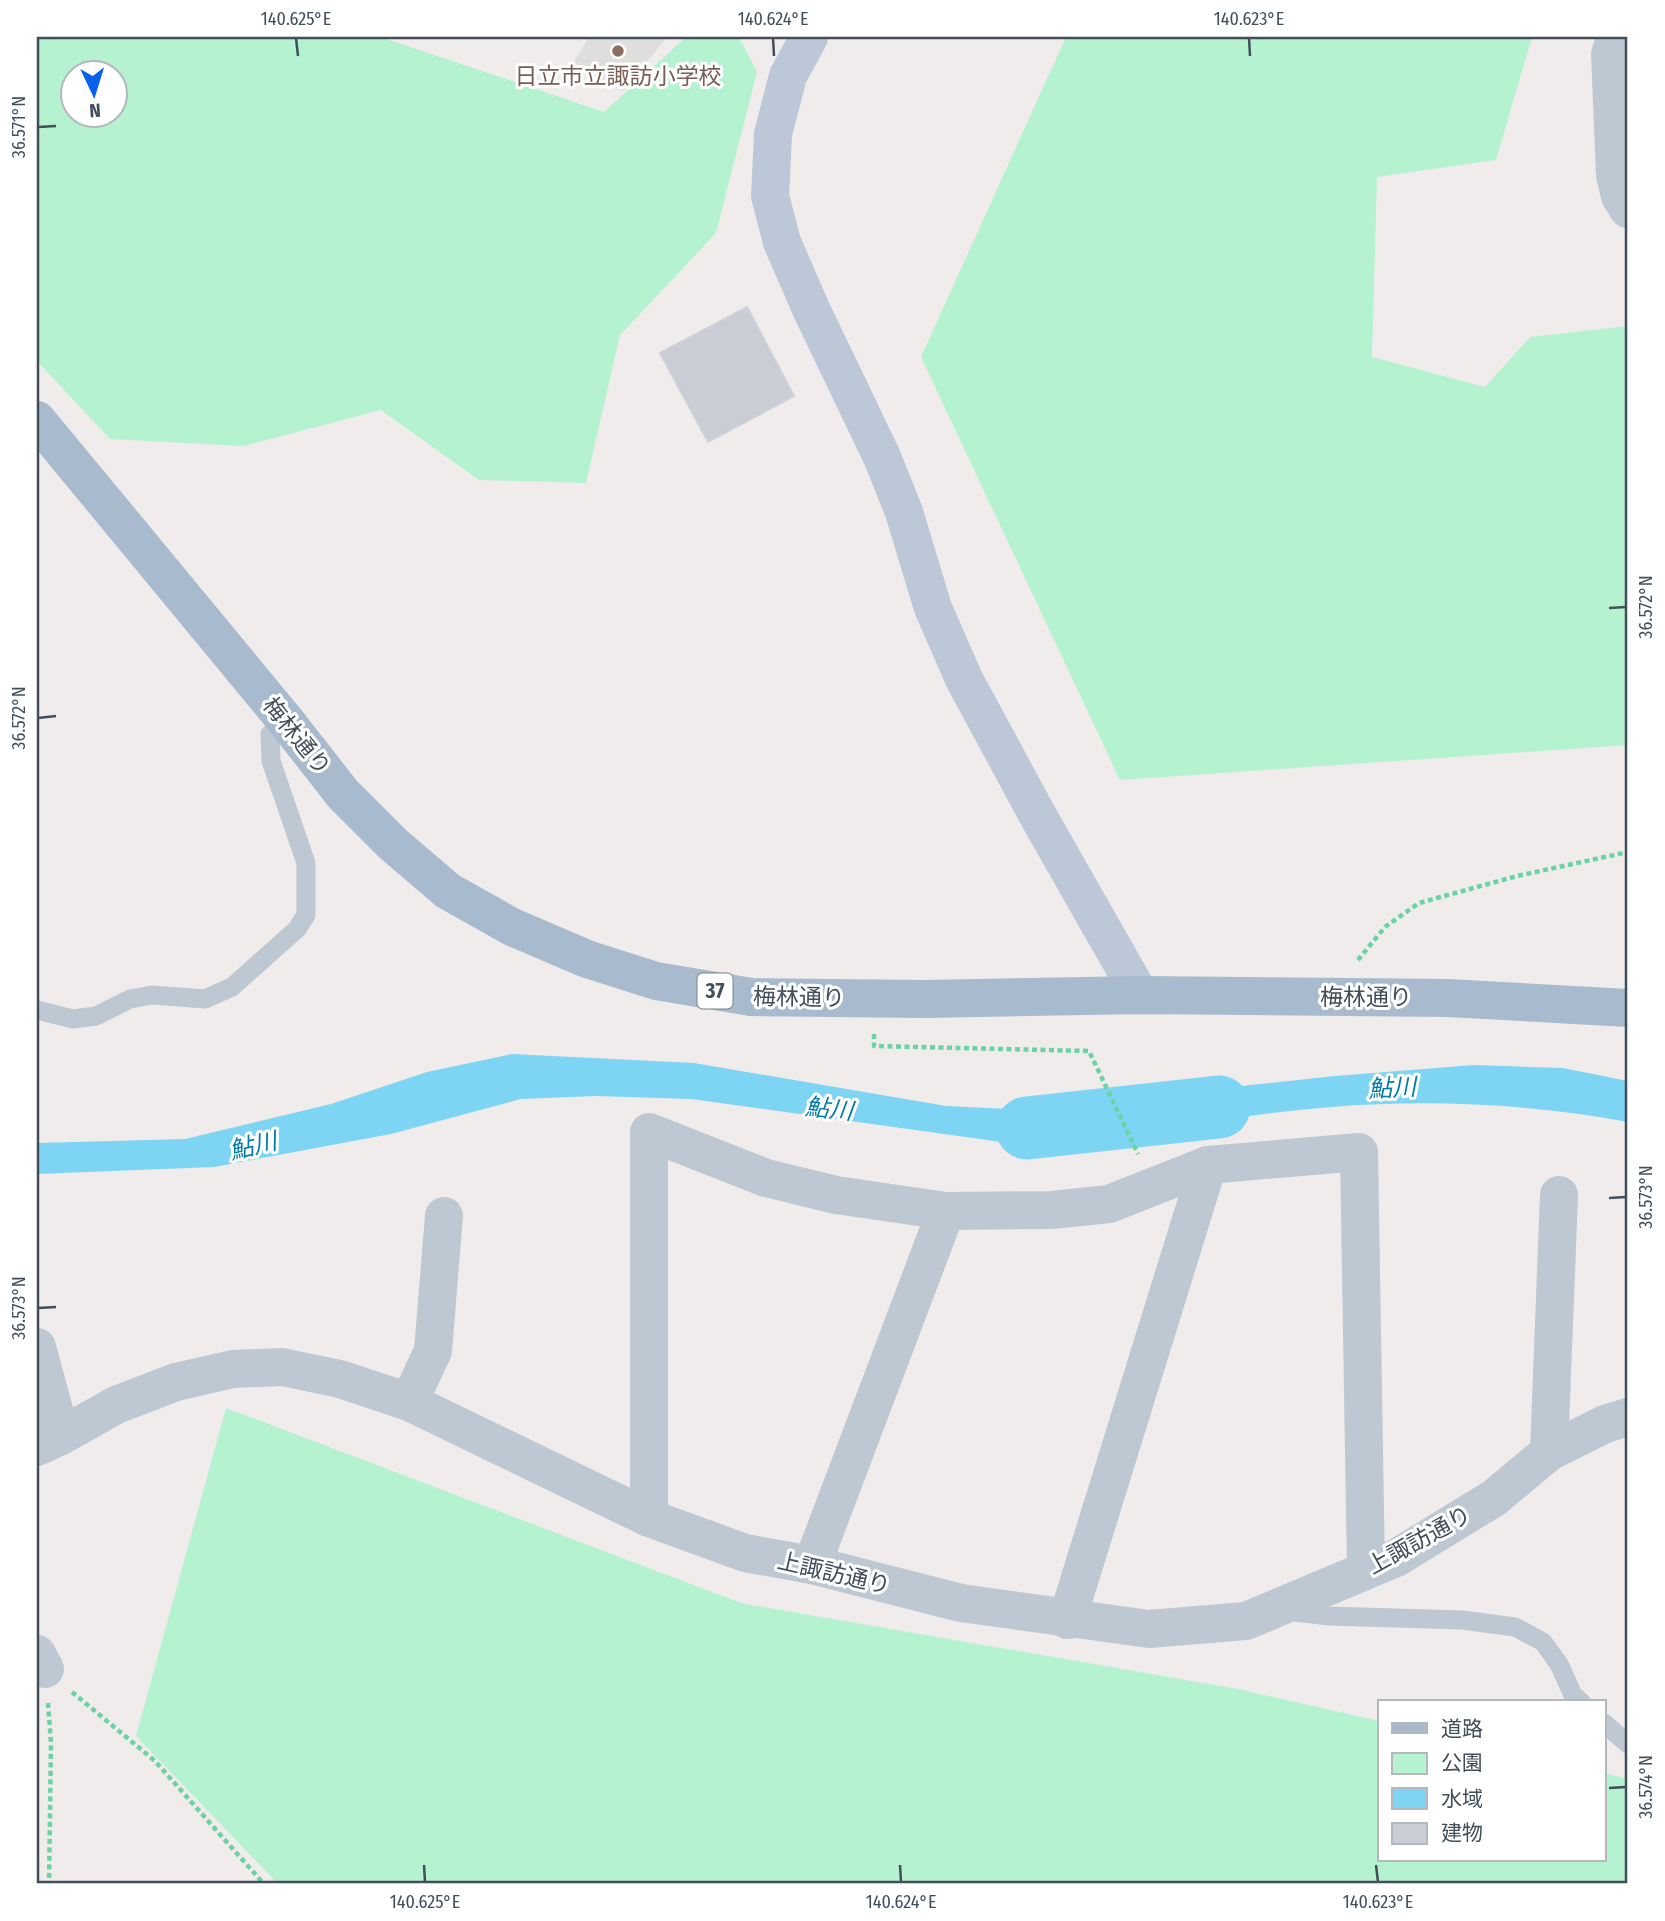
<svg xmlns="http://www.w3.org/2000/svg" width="1665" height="1921" font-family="'Fira Sans Condensed','Noto Sans JP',sans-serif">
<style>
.education{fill:#e0dddd}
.green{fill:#b5f2cf;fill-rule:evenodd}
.water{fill:#7ed5f3}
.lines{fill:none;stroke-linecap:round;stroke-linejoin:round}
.river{stroke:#7ed5f3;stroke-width:63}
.building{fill:#cacdd5;stroke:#cfd1d8;stroke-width:2}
.path{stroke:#6ad3a4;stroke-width:4.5;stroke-dasharray:5 3.5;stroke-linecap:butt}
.lane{stroke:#bdc8d3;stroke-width:19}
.street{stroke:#bdc8d3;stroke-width:38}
.secondary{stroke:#bcc8d7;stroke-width:38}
.primary{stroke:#a8bace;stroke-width:38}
.ticks{fill:none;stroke:#434e5b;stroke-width:2.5}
.education-dot{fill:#8d6e63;stroke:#fff;stroke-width:2.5}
.labels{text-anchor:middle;stroke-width:6;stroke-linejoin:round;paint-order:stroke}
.shield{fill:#fff;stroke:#7b838c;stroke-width:2}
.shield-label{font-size:21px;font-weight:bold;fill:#434e5b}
.education-label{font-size:23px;fill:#785e54;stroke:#fff}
.street-label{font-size:23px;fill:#434e5b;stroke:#fff}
.water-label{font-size:24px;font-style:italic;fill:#017da8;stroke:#fff}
.neatline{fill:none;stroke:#434e5b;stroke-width:2.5}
.ticks-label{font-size:18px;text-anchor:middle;fill:#434e5b}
</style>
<rect width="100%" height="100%" fill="#efeceb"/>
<polygon class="education" points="589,37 667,37 623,91 572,65"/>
<g class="green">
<path d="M37 37H380L604 112 686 37H739L757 72 716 233 620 335 586 483 479 480 381 410 244 446 110 439 37 361ZM74 74H116V116H74Z"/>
<polygon points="1066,37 1532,37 1496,160 1377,177 1372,357 1485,387 1530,337 1628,326 1628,745 1120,780 921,357"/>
<polygon points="226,1408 741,1603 1238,1689 1380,1721 1380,1860 1604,1860 1604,1773 1628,1779 1628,1884 278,1884 136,1736"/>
</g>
<g class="water">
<polygon points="512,1054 694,1063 946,1106 1031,1110 1105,1103 1123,1138 1063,1148 1045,1148 691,1099 595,1096 521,1099 391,1134 214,1167 37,1174 37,1143 185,1139 331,1104 427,1072"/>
<path d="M1474 1065 1563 1068 1628 1081V1122C1534 1104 1428 1099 1332 1107 1268 1112 1205 1122 1142 1132L1127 1098 1335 1076Z"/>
</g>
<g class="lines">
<polyline class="river" points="1027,1128 1219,1107"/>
</g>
<polygon class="building" points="747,307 794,396 708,442 660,353"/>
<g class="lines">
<g class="path">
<polyline points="1358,960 1385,927 1419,903 1517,876 1628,852"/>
<polyline points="874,1034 874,1046 1089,1051 1138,1154"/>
<polyline points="72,1692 155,1761 264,1884"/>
<polyline points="48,1703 51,1743 49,1884"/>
</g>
<g class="lane">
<polyline points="37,1010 73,1019 96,1016 130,999 152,995 205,999 232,987 297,929 306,915 306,863 271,761 270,734 285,720"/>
<polyline points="1287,1611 1329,1616 1462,1620 1515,1627 1543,1642 1559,1664 1573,1695 1581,1702"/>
<polyline points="1604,1723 1628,1744"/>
</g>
<g class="street">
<polyline points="1616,37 1610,54 1615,175 1620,196 1628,209"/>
<polyline points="37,1347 61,1436"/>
<polyline points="409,1402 433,1351 444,1216"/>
<polyline points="37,1447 61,1436 116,1405 176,1382 233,1369 282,1367 340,1379 409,1402 649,1518 745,1553 812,1565 961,1603 1149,1629 1246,1621 1396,1558 1494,1498 1549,1452 1605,1424 1628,1417"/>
<polyline points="1549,1452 1559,1195"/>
<polyline points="649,1518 649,1132 766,1178 836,1195 946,1211"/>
<polyline points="812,1565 946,1211 1052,1210 1109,1204 1208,1165"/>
<polyline points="1067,1620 1208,1165 1359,1152 1366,1570"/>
<polyline points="37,1654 45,1669"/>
</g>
<polyline class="secondary" points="809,37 788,76 773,134 770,196 782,242 811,309 882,457 904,512 933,608 964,679 1038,816 1140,995"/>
<polyline class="primary" points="37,420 285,720 343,794 393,844 448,891 512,927 587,959 656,981 751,997 924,999 1140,995 1448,998 1628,1008"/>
</g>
<path class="ticks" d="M296 38 298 56M773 38 774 56M1249 38 1250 56M38 127 56 126M1609 608 1626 607M38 718 56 716M1609 1198 1626 1197M38 1308 56 1307M1609 1788 1626 1787M424 1865 425 1882M900 1865 901 1882M1376 1865 1378 1882"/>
<circle class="education-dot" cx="618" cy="51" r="7"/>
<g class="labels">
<rect class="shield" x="697.5" y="973.5" width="35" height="35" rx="5"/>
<g class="shield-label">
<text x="715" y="998">37</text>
</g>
<g class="education-label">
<text x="618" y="84">日立市立諏訪小学校</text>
</g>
<g class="street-label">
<text transform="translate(297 736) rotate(51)" y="8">梅林通り</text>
<text transform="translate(799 997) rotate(1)" y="8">梅林通り</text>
<text x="1366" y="1005">梅林通り</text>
<text transform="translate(1419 1540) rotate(-29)" y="8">上諏訪通り</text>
<text transform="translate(834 1573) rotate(13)" y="8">上諏訪通り</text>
</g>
<g class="water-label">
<text transform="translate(1392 1088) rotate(-3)" y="8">鮎川</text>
<text transform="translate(829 1109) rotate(6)" y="8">鮎川</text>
<text transform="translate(253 1146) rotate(-13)" y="8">鮎川</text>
</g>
</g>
<rect width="1665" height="1921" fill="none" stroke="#ffffff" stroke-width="77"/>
<rect x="1378" y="1700" width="228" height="161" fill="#ffffff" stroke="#b4b8bd" stroke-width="2"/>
<rect x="1392" y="1723" width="35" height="10" fill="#a8bace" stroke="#b4b8bd" stroke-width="2"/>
<text x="1441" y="1736" font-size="21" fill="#434e5b">道路</text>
<rect x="1392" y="1753" width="35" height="21" fill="#b5f2cf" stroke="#b4b8bd" stroke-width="2"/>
<text x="1441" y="1770" font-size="21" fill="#434e5b">公園</text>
<rect x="1392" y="1788" width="35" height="21" fill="#7ed5f3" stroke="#b4b8bd" stroke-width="2"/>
<text x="1441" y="1806" font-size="21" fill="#434e5b">水域</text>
<rect x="1392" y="1823" width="35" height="21" fill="#cacdd5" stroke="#b4b8bd" stroke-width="2"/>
<text x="1441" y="1840" font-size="21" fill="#434e5b">建物</text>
<g transform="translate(94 94) rotate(176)"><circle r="33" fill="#ffffff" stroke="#b4b8bd" stroke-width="2"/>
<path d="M0-5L12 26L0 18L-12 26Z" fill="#0961eb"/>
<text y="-10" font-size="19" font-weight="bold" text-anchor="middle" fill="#434e5b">N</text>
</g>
<rect x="38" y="38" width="1588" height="1844" class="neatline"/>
<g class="ticks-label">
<text x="296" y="25">140.625°E</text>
<text x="773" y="25">140.624°E</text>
<text x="1249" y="25">140.623°E</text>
<text transform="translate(19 127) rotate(-90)" y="6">36.571°N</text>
<text transform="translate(1646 607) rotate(-90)" y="6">36.572°N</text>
<text transform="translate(19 718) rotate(-90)" y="6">36.572°N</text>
<text transform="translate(1646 1197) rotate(-90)" y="6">36.573°N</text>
<text transform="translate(19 1308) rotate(-90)" y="6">36.573°N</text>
<text transform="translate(1646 1787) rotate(-90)" y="6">36.574°N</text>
<text x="425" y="1908">140.625°E</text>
<text x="901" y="1908">140.624°E</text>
<text x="1378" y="1908">140.623°E</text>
</g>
</svg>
